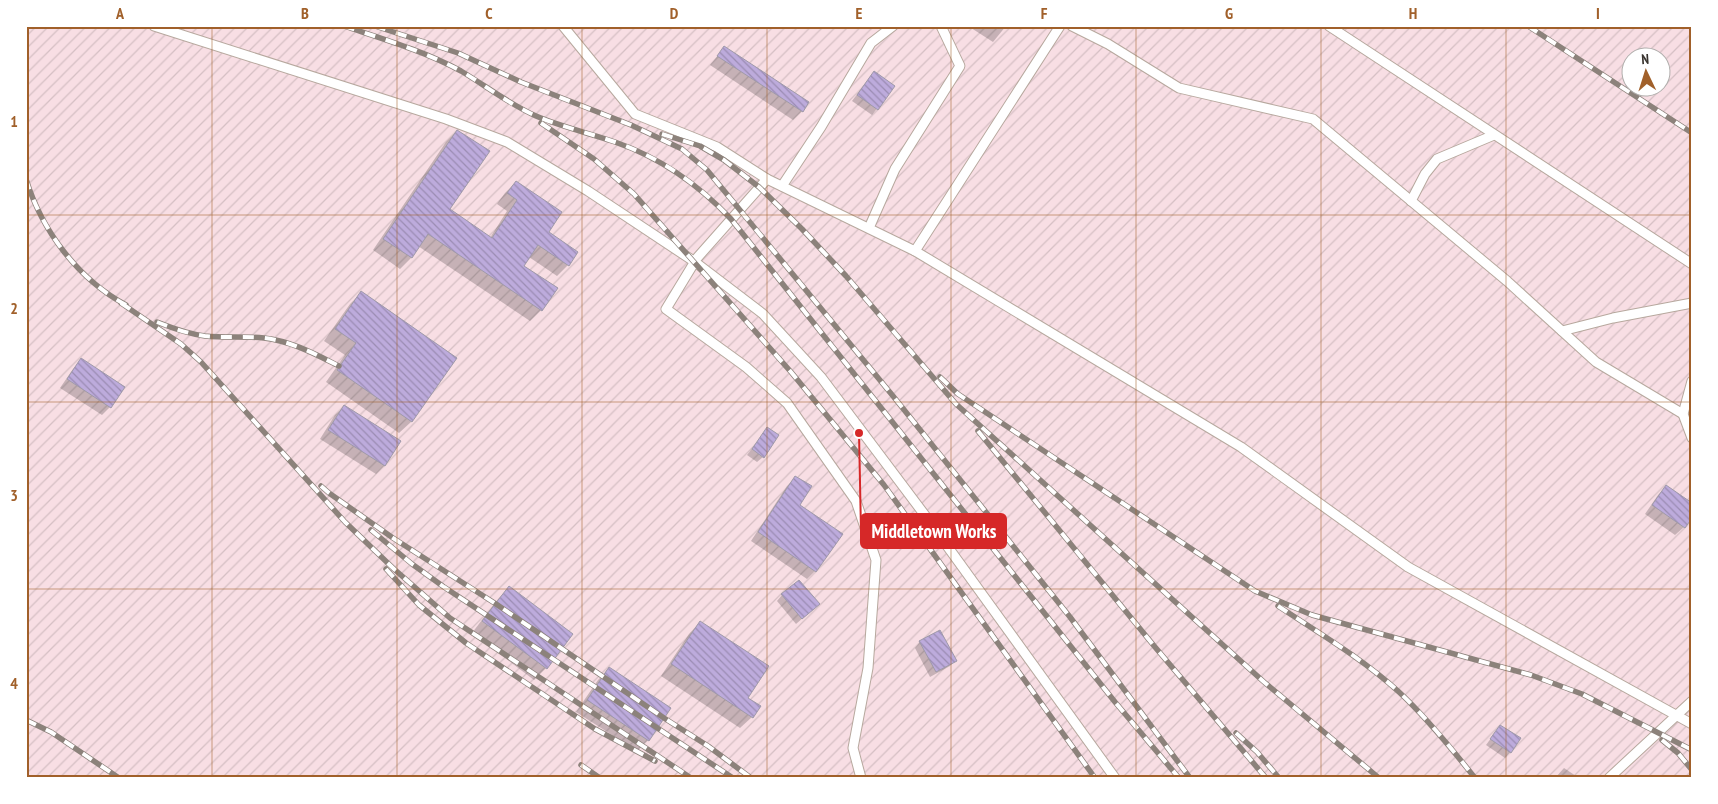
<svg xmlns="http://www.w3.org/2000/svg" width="1718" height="804" viewBox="0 0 1718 804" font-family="'PT Sans Narrow',sans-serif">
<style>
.industrial{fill:url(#industrial-furrows);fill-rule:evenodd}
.shadow{fill:#0003}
.building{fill:url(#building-back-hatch);stroke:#9f9aa9}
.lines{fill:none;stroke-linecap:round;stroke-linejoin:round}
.lane-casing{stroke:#b7a89e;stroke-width:11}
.lane{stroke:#fff;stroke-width:9}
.rail-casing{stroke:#8c827b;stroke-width:5.5}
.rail{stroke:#fff;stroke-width:4;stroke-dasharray:11;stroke-linecap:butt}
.grid{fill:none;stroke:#a1602a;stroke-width:1;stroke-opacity:0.55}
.leader{fill:none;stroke:#d62828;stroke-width:2}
.callout-dot{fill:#d62828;stroke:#fff;stroke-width:2}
.callout{fill:#d62828;stroke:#d62828;stroke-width:2}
.callout-label{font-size:19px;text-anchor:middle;font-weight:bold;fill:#fff}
.neatline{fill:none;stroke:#a1602a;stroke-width:2}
.grid-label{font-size:16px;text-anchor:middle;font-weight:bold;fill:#a1602a}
</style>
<defs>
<pattern id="industrial-furrows" width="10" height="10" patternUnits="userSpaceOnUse" patternTransform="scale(1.25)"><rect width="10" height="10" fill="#f8dee4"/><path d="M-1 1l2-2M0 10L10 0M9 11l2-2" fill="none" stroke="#d5bfc4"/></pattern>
<pattern id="building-back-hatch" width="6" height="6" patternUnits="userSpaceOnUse" patternTransform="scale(1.25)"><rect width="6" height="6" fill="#bdabdc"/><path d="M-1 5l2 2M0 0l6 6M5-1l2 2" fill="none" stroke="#9b8cb3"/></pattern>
</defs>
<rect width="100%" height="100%" fill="#fcece1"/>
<path class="industrial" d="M 26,26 L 1692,26 L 1692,778 L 26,778 ZM 1630,58 L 1660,58 L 1660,88 L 1630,88 Z"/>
<g class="shadow">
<polygon points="968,26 1006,26 993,42"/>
<polygon points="724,48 802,111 793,120 710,65"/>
<polygon points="874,72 894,86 872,115 852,101"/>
<polygon points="457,131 448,210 490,238 507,211 497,204 505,193 516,182 568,265 557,276 529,257 523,266 556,288 541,310 530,321 418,246 411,258 400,269 373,250 446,142"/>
<polygon points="362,292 456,358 411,422 399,433 326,382 345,355 324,341 350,304"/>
<polygon points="81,360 110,407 102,415 60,388 73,369"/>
<polygon points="344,407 399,442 384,466 376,474 320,439 335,415"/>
<polygon points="768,428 763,457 757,462 747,455"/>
<polygon points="796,477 798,505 815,571 807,579 751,541 787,486"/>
<polygon points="1666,487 1684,527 1675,535 1645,514 1658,495"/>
<polygon points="509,588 571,634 546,668 534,680 472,633 498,599"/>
<polygon points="782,595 812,610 796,624 777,601"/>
<polygon points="700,622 747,698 752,717 740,728 661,676 689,634"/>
<polygon points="920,642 955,661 950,666 930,677 915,648"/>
<polygon points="609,668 648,740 637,751 576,712 598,680"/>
<polygon points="1500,726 1510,752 1505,758 1486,745"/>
<polygon points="1564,768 1579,778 1555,778"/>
</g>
<g class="building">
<polygon points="724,46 809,102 803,112 717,56"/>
<polygon points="874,71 895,86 878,110 857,95"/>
<polygon points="457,130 490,151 450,209 492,238 517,200 507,193 516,181 562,212 549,232 578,252 569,266 538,245 524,266 558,288 542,311 428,234 412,258 383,239"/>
<polygon points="361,291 457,358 412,422 337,370 356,343 335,329"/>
<polygon points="81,358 125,387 111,408 67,379"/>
<polygon points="344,405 401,441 385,466 328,430"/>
<polygon points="767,427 779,435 764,458 752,449"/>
<polygon points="795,476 812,486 800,505 843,534 816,572 758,532"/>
<polygon points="1666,485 1692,503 1692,518 1685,528 1652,505"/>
<polygon points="799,580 820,604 802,619 781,594"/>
<polygon points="509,586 573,634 547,669 482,621"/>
<polygon points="700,621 769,666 748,698 761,706 753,718 671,664"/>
<polygon points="940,630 957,661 936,672 919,641"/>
<polygon points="609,667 671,708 649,741 587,700"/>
<polygon points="1500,725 1521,738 1511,753 1490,739"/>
</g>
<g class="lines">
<defs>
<g id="lane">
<polyline points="154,26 446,119 507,142 588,191 695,262 763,314 821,377 924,514 1115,778"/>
<polyline points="563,26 635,114 717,147 767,179 915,251 1241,447 1408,567 1692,724"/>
<polyline points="1072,26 1108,44 1179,88 1313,119 1507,281 1596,362 1683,414"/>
<polyline points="1329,26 1692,264"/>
<polyline points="767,179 697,258 666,309 746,367 787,403 856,501 876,560 868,668 853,748 861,778"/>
<polyline points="782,186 821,127 871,43 893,26"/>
<polyline points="1411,201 1425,174 1437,159 1494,135"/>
<polyline points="869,228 895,169 960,66 941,26"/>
<polyline points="915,251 1060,26"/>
<polyline points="1562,331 1613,318 1692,303"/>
<polyline points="1692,381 1683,414 1692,438"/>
<polyline points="1609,778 1692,701"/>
</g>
</defs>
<use href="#lane" class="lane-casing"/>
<use href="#lane" class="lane"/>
<defs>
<g id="rail">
<path d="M 344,26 C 383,39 424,51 461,71 C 486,86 509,104 536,116 C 562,127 589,133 615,142 C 661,158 698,184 731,219 L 1115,702 L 1179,778"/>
<polyline points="375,26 458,53 521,82 631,125 682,149 707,170 893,396 1070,617 1190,778"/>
<polyline points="1528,26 1692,133"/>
<polyline points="541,123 594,159 634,194 791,372 884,485 1095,778"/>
<polyline points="662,134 700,146 724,160 759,187 802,229 846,276 956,404 1264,682 1379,778"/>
<path d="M 26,179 C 42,231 78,279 126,305"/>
<polyline points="121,303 181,344 201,362 345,522 394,569 450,618 691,778"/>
<path d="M 157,322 C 172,328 189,334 205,336 C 225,338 244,336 264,338 C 291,341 315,354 339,366"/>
<polyline points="940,377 958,394 1255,591 1312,615 1531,675 1582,694 1692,750"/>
<polyline points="978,431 1155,647 1266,778"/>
<polyline points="321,486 329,493 393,538 496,604 664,718 708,746 751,778"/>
<polyline points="371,530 412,564 444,587 733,778"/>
<polyline points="386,569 419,605 466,643 595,729 655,761"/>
<path d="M 1278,606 C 1319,633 1363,659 1399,692 C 1426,717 1452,749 1475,778"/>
<polyline points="26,720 51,732 119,778"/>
<polyline points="1236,733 1257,752 1279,778"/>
<polyline points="1662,740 1678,753 1692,770"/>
<polyline points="581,765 600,778"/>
</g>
</defs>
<use href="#rail" class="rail-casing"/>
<use href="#rail" class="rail"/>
</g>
<path class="grid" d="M 212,26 L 212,778M 397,26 L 397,778M 582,26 L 582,778M 767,26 L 767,778M 951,26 L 951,778M 1136,26 L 1136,778M 1321,26 L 1321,778M 1506,26 L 1506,778M 26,215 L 1692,215M 26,402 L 1692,402M 26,589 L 1692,589"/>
<path class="leader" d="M859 433L861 531"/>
<circle class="callout-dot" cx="859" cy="433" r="5"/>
<rect class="callout" x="861" y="514" width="145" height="34" rx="5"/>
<g class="callout-label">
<text x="934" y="538">Middletown Works</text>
</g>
<rect width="1718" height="804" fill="none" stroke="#ffffff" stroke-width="55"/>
<g transform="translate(1646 72) rotate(356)"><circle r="24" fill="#ffffff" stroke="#b0aeac"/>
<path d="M0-4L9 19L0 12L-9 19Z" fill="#a1602a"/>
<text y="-8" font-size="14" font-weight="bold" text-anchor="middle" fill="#3a3530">N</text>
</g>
<rect x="28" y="28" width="1662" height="748" class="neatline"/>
<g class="grid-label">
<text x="120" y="19">A</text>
<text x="305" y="19">B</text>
<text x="489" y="19">C</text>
<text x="674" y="19">D</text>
<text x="859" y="19">E</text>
<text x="1044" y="19">F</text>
<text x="1229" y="19">G</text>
<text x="1413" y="19">H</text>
<text x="1598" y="19">I</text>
<text x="14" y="127">1</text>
<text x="14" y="314">2</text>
<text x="14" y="501">3</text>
<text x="14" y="689">4</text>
</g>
</svg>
